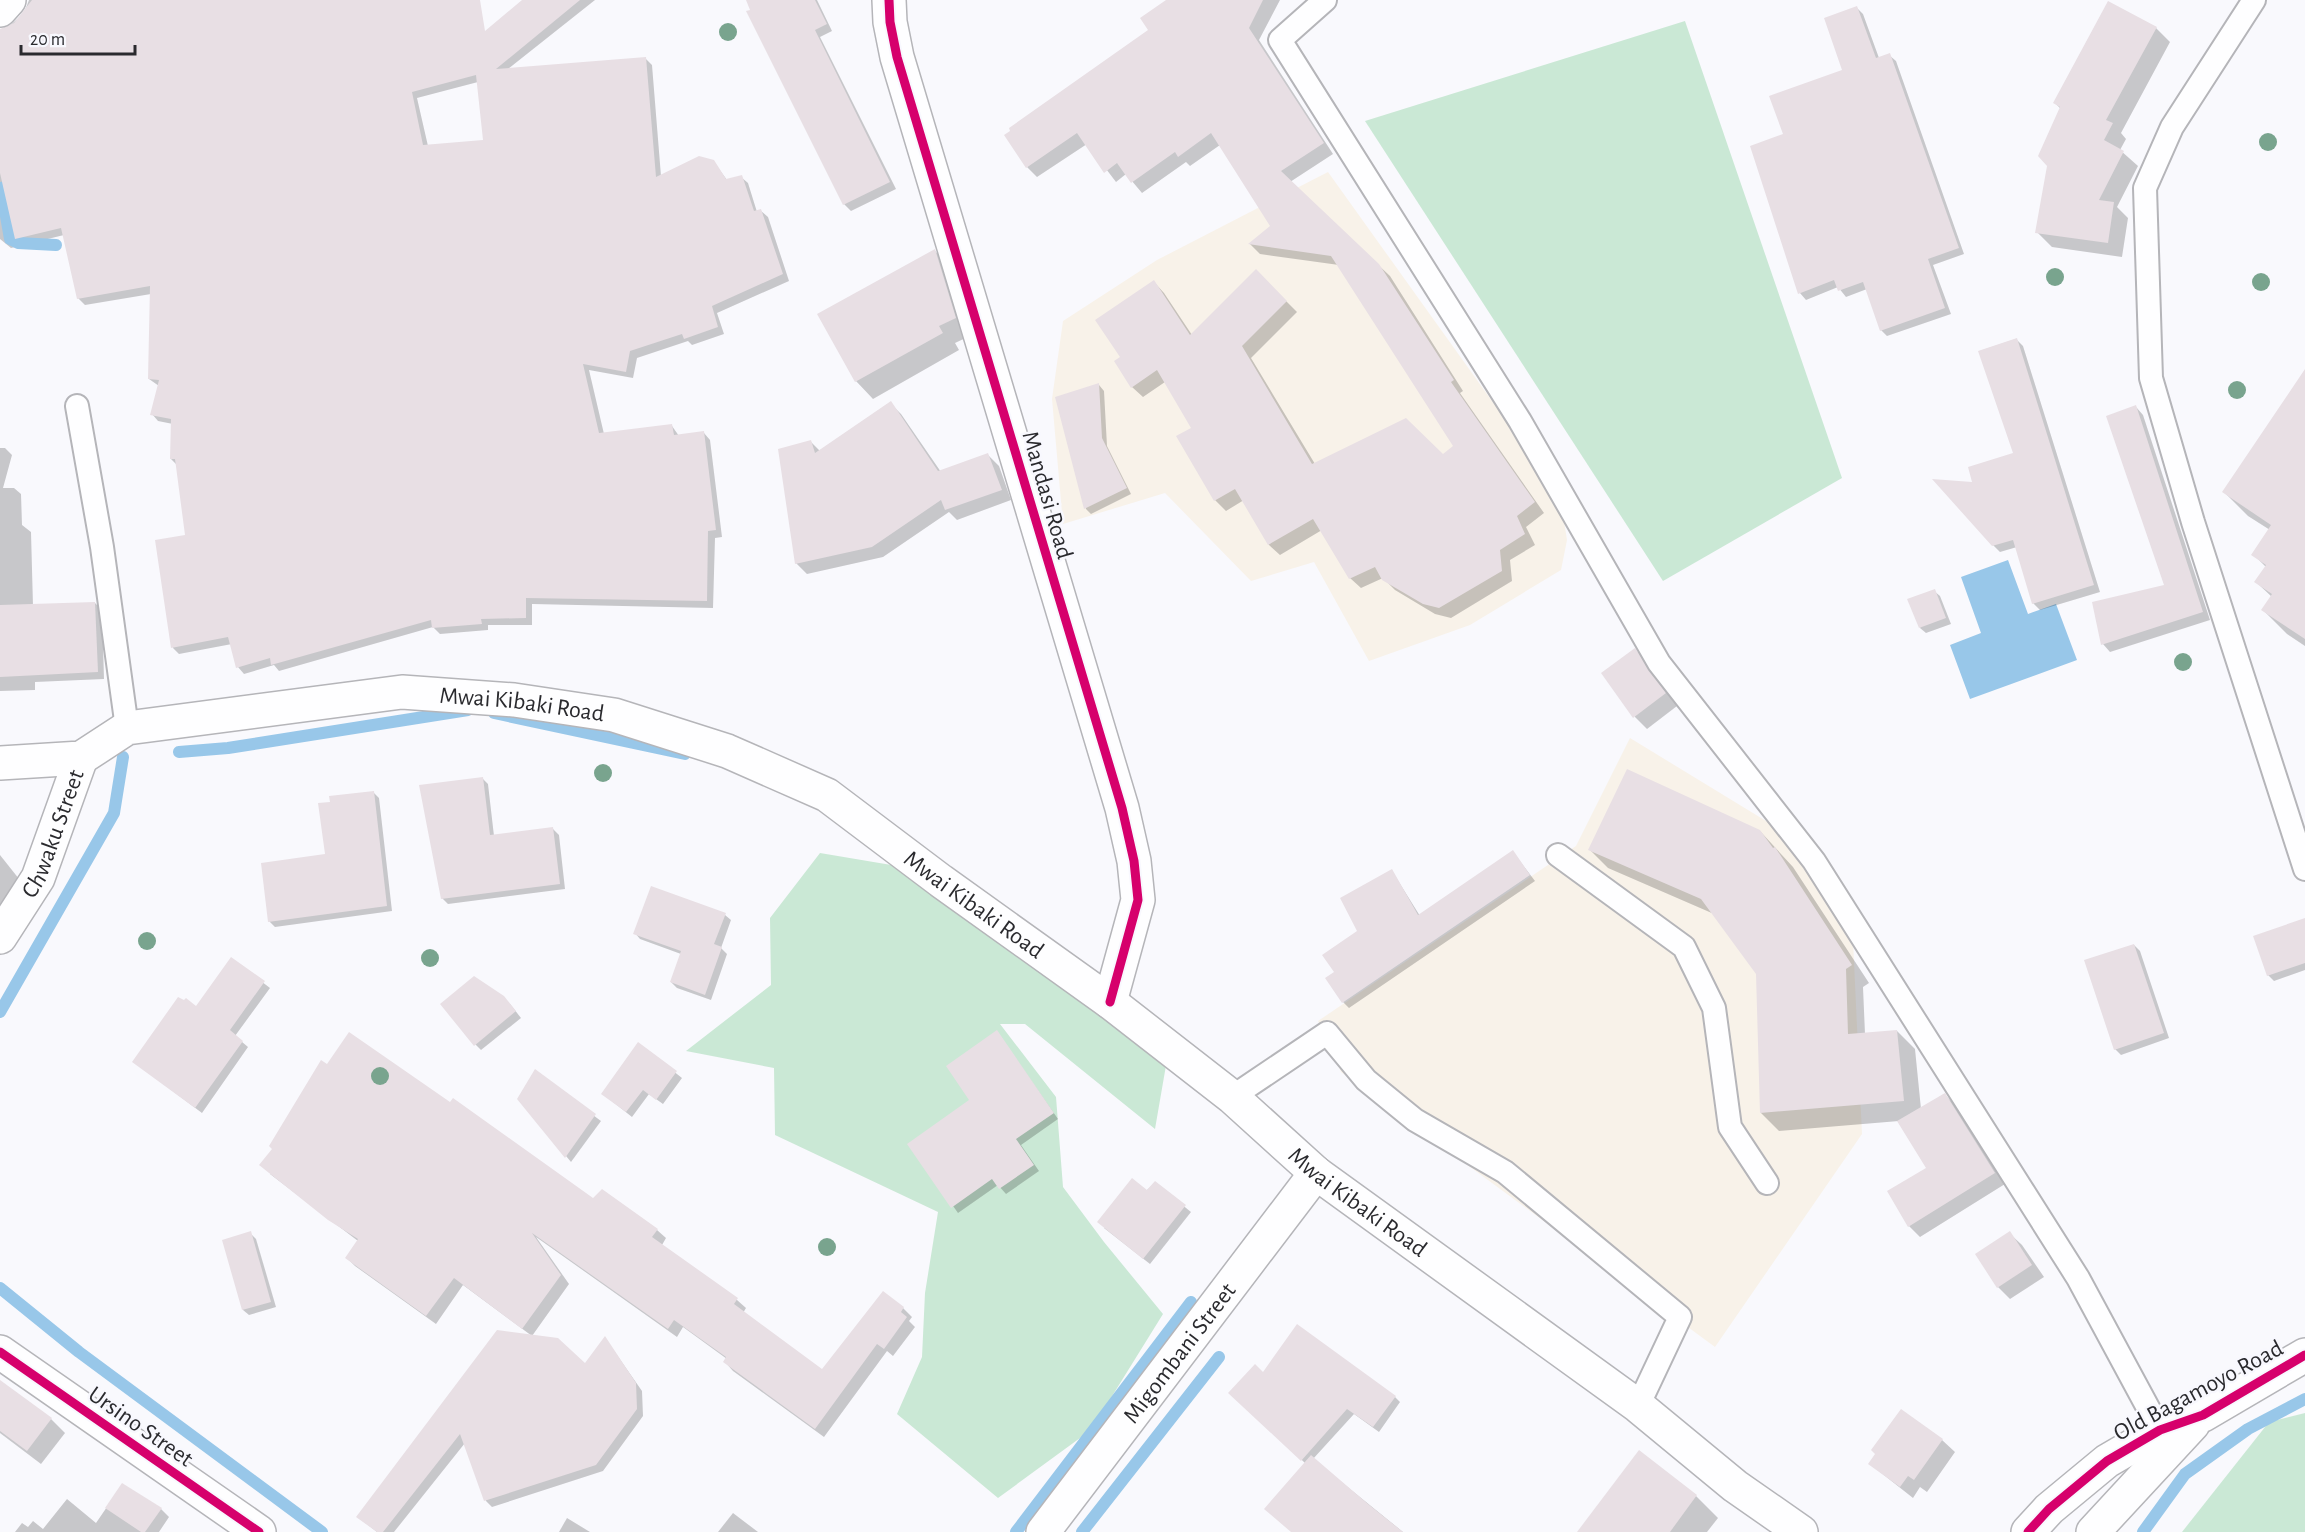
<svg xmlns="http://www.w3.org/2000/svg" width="2305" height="1532" viewBox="0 0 2305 1532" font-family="'Alegreya Sans',sans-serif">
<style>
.commercial{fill:#f8f2e9}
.green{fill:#cae8d5}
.water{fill:#98c7e9}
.shadow{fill:#0003;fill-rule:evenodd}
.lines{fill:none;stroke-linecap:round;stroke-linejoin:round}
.stream{stroke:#98c7e9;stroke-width:12}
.building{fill:#e8dfe4;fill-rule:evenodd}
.lane-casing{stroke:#b5b5b9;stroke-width:26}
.street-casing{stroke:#b5b5b9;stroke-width:36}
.secondary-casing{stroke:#b5b5b9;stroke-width:36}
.primary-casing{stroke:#b5b5b9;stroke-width:36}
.lane{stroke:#fefeff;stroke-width:22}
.street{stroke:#fefeff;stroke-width:33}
.secondary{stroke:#fefeff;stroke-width:33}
.primary{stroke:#fefeff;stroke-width:33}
.cycleway-casing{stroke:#f8f8fe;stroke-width:13}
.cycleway{stroke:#d6006c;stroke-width:9}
.tree{fill:#79a48e}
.labels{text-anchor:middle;stroke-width:5;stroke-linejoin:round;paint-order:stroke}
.street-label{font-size:24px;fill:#2a2a2e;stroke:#f8f8fe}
</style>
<rect width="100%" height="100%" fill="#f9f9fd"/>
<g class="commercial">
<polygon points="1328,172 1560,496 1567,540 1561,570 1470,625 1369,661 1314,562 1251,581 1165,493 1063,524 1052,399 1063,321 1157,260"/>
<polygon points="1630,738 1784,832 1853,940 1862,1134 1715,1347 1341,1072 1318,1021 1576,846"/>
</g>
<g class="green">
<polygon points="1685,21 1842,478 1663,581 1365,121"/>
<polygon points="820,853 915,869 1169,1048 1155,1129 1025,1024 1000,1024 1056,1097 1063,1187 1104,1242 1163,1314 1091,1430 998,1498 897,1414 922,1357 925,1293 938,1212 775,1135 774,1068 686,1051 771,985 770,918"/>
<polygon points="2305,1413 2305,1532 2182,1532 2269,1422"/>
</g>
<polygon class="water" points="2008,560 2028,614 2056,604 2077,660 1970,699 1950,645 1981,633 1961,577"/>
<g class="shadow">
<path d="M 29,0 L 475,0 L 484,33 L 524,0 L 595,0 L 508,69 L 645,58 L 652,65 L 661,176 L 713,161 L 727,180 L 741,177 L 748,183 L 757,212 L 761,211 L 768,217 L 789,281 L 717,313 L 724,334 L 692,345 L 688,341 L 637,358 L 633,378 L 589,370 L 604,434 L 672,426 L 679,436 L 704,433 L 710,440 L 722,537 L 715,538 L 713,608 L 532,604 L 532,625 L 488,625 L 488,630 L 440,634 L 433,627 L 279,671 L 274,665 L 244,674 L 238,667 L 232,644 L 179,654 L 173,648 L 187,536 L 177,465 L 171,459 L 173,424 L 158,421 L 152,414 L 159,386 L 149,379 L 151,294 L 85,305 L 78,298 L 64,235 L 11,248 L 0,239 L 0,30 L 6,29 L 24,13 ZM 478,82 L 484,141 L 428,146 L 417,98 Z"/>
<polygon points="747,0 817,0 832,31 820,37 896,189 851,211 844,204"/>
<polygon points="1168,0 1280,0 1259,40 1333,154 1290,182 1390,276 1463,391 1460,393 1544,513 1526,527 1535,545 1510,560 1512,581 1451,618 1435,614 1395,590 1383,578 1361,588 1350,578 1322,530 1280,555 1269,545 1244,500 1226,511 1215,500 1193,429 1165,382 1143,397 1132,387 1122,357 1154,282 1164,293 1192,335 1256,271 1297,312 1251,358 1315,464 1442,456 1455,446 1339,265 1260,254 1250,244 1272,227 1220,145 1190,166 1186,162 1142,193 1126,174 1116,182 1087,144 1037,177 1027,167 1150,30"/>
<polygon points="1857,8 1863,14 1879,58 1889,55 1896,61 1964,254 1933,265 1951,314 1887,336 1881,330 1867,289 1846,297 1838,287 1806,300 1800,293 1785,135 1844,71"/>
<polygon points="2156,28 2170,42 2121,133 2126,139 2120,150 2138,166 2117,207 2128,218 2122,257 2052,247 2037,232 2061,109 2055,103"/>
<polygon points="935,251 952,268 972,335 955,343 959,350 873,399 856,381"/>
<polygon points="2016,339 2023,346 2100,592 2040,610 2033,603 2017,547 2000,552 1993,545 1974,484 2015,454"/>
<polygon points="2305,371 2305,646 2287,634 2263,610 2272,597 2256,582 2266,567 2253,554 2270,530 2248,516 2224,492"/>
<polygon points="1099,385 1104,391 1107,446 1131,494 1091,514 1086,509 1057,398"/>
<polygon points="890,403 901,414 941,472 988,455 999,466 1011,500 957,520 949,512 883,557 807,574 796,563 811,442 820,451"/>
<polygon points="2136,407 2143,415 2210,620 2110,652 2103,644 2166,586"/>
<polygon points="0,448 5,448 12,455 3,488 14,488 21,494 22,525 31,532 33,606 95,603 102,610 104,679 35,682 35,690 0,691"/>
<polygon points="1934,591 1940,596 1951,624 1926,633 1920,628"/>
<polygon points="1635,650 1647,662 1677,706 1647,729 1635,717"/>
<polygon points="483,779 488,784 494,836 553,829 559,835 565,889 448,904 442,898"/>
<polygon points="373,792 379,798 392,911 275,927 269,921 326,856"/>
<polygon points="1760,831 1793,867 1869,983 1863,987 1865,1034 1897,1031 1915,1049 1921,1109 1944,1094 1955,1105 2005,1184 1920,1237 1909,1226 1928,1169 1899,1121 1779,1131 1761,1113 1757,974 1714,914 1608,868 1590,850"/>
<polygon points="1513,852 1535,881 1349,1008 1343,1002 1336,973 1392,871 1420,916"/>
<polygon points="0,855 27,889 0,936"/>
<polygon points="651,888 725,915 731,920 721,948 727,954 711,1000 677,988 671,982 681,954 640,939 635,933"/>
<polygon points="2305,924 2305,970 2274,981 2268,975"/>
<polygon points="2134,945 2140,951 2169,1038 2121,1055 2115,1049"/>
<polygon points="232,959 270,988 235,1036 248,1047 202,1113 134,1062 197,1008"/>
<polygon points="510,1004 521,1018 481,1050 475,1044"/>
<polygon points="997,1032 1058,1119 1021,1145 1039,1171 1006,1194 998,1185 958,1213 909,1144 972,1100"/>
<polygon points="639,1044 682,1078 663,1104 649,1094 632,1117 603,1094"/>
<polygon points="535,1072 601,1121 571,1162 519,1099"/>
<polygon points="270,1174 593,1200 657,1230 666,1238 662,1245 737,1300 746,1308 743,1313 823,1371 903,1308 912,1317 909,1321 915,1327 893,1356 887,1351 824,1437 733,1371 725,1362 727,1359 683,1327 677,1337 536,1237 569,1284 532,1336 463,1285 436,1324 355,1266 347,1258 358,1241"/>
<polygon points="1155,1183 1191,1212 1150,1264 1104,1228"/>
<polygon points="250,1233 256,1239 276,1307 249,1315 243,1310"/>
<polygon points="2009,1233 2022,1245 2044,1277 2010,1299 1998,1287"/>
<polygon points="498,1332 585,1366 605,1338 642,1391 643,1416 603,1471 492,1507 486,1501 465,1443 394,1532 377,1532 358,1517"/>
<polygon points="1263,1374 1395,1397 1400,1402 1379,1432 1354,1414 1313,1459 1403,1532 1293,1532 1305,1463 1230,1392"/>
<polygon points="0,1382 51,1419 65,1433 41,1464 0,1433"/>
<polygon points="1901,1411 1942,1440 1955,1452 1927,1492 1920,1487 1913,1498 1870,1464"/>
<polygon points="1639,1452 1696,1496 1718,1518 1707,1532 1579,1532"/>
<polygon points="122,1485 161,1509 169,1517 159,1532 15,1532 22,1523 28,1527 33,1521 43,1529 67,1499 96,1523"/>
<polygon points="733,1513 758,1532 718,1532"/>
<polygon points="567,1518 590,1532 559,1532"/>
</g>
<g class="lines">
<g class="stream">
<polyline points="19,184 1,188 10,239 18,243 56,245"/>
<polyline points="494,713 685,754"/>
<polyline points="179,752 228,748 468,710"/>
<polyline points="0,1012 114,813 123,757"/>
<polyline points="0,1288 79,1352 322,1532"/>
<polyline points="1016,1532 1191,1302"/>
<polyline points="1082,1532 1219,1357"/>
<polyline points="2143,1532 2185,1474 2248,1429 2305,1399"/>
</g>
</g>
<g class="building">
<path d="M 32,0 L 480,0 L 485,31 L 522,0 L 580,0 L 496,69 L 646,57 L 656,177 L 699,156 L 714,160 L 726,179 L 742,175 L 754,211 L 761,209 L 783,274 L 712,306 L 718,327 L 684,339 L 682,334 L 630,351 L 626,372 L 583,364 L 599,433 L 672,424 L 674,435 L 704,431 L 716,530 L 708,531 L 707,601 L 526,598 L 526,618 L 481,619 L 482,624 L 432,628 L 431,620 L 271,665 L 270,658 L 236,668 L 228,637 L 171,648 L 155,540 L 185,535 L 175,459 L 170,459 L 171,419 L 150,415 L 159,380 L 148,379 L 150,286 L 77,299 L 61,228 L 15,239 L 0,173 L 0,29 L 14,23 ZM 476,75 L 483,140 L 423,145 L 412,92 Z"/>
<polygon points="746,0 815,0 827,24 815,30 890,182 843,205 746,11 750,10"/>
<polygon points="1166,0 1263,0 1249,28 1324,143 1281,171 1379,264 1454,380 1451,382 1535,502 1517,516 1525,534 1500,550 1502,571 1439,608 1423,604 1382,580 1375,567 1349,579 1313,519 1268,545 1235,489 1214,501 1176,436 1191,428 1157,370 1131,388 1114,361 1120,357 1095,320 1154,280 1190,335 1256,269 1287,301 1242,346 1312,464 1406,418 1443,454 1453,446 1331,256 1248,244 1270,226 1211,133 1178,157 1175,152 1131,183 1117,163 1104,173 1077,133 1026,168 1004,135 1010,131 1009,128 1148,30 1140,18"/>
<polygon points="2108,1 2157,27 2106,120 2113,123 2104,140 2124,151 2099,200 2114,202 2108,243 2035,233 2047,166 2038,156 2060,107 2053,103"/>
<polygon points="1857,6 1876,58 1890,53 1959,248 1928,259 1945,308 1880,331 1863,282 1838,291 1834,280 1798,294 1750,146 1783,134 1769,96 1842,70 1824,18"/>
<polygon points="935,249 956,318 939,326 943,333 855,382 817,314"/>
<polygon points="2017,338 2094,585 2032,604 2013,540 1992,546 1932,479 1972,482 1968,467 2013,453 1978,351"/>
<polygon points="2305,369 2305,639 2261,610 2272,594 2254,582 2266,565 2251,555 2271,525 2222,492"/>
<polygon points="1099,383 1102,438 1127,488 1084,509 1055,397"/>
<polygon points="891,401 938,471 988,453 1002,490 945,510 941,500 872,547 795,564 778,449 811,440 815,453"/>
<polygon points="2136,405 2203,612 2101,645 2092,602 2164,585 2106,416"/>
<polygon points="1935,589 1946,618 1919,628 1907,599"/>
<polygon points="95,602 98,672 0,677 0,605"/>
<polygon points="1635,648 1666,693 1633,718 1601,673"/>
<polygon points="1627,769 1760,830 1773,848 1775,847 1852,965 1846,969 1848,1034 1897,1030 1904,1101 1760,1113 1756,974 1701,899 1588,850"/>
<polygon points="483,777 490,835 553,827 560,884 441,899 419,785"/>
<polygon points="374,791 387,906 268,922 261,863 325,854 318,803 330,802 329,796"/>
<polygon points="1513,850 1530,875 1342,1003 1325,978 1334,972 1322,955 1357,931 1340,898 1392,869 1418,915"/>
<polygon points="651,886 726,913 714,944 722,947 705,995 670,982 681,951 633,934"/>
<polygon points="2305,918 2305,963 2267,976 2253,936"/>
<polygon points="2134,944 2164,1033 2114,1050 2084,960"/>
<polygon points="231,957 265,981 230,1030 243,1041 195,1108 132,1062 178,997 184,1000 186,998 196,1006"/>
<polygon points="474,976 504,996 516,1011 474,1046 440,1004"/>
<polygon points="997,1030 1054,1113 1016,1139 1034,1165 999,1189 992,1179 951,1208 907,1144 969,1100 946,1066"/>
<polygon points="349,1032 450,1102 453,1098 593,1198 602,1189 658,1229 652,1237 738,1298 734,1304 822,1369 883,1291 904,1307 901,1312 907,1317 884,1349 877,1344 815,1429 723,1362 726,1357 674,1320 668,1329 532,1233 561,1275 522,1329 454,1278 426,1316 345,1258 358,1239 328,1220 259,1165 272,1149 269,1146 321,1060 327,1064"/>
<polygon points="638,1042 677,1071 656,1100 643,1090 626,1112 601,1094"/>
<polygon points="535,1069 596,1114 565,1158 517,1099"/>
<polygon points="1945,1093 1995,1173 1908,1227 1887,1191 1926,1168 1897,1121"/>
<polygon points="1132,1178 1147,1190 1155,1181 1186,1205 1143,1259 1097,1222"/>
<polygon points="251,1231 271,1302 242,1310 222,1240"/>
<polygon points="2010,1231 2032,1265 1997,1288 1975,1254"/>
<polygon points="1297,1324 1396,1396 1373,1427 1347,1409 1301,1461 1228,1393 1255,1364 1263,1372"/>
<polygon points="497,1330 558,1338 585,1363 605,1336 636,1383 637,1409 596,1465 484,1501 460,1434 383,1532 377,1532 356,1517"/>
<polygon points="0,1380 52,1418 27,1451 0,1431"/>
<polygon points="1901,1409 1943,1439 1914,1480 1908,1476 1900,1487 1868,1464 1875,1454 1871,1450"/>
<polygon points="1639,1450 1697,1495 1670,1532 1577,1532"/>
<polygon points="1311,1455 1368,1504 1403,1532 1291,1532 1264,1509"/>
<polygon points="122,1483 162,1508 145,1532 141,1532 105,1508"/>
</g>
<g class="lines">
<defs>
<g id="lane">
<polyline points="1325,0 1280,40 1520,421 1659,663 1814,861 2078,1278 2160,1430"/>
<polyline points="2254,0 2172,127 2145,188 2151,378 2193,522 2305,869"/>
<polyline points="77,406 102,547 127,728"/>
<polyline points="1558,855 1684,947 1714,1008 1730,1127 1767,1183"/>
<polyline points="1232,1097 1327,1033 1366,1080 1415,1120 1505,1172 1680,1317 1638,1406"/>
</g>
<g id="street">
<polyline points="889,0 890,22 897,57 1122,808 1134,861 1138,900 1110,1002"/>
<polyline points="0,10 9,0"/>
<polyline points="0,1352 259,1532"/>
</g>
<g id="secondary">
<path id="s1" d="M 0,937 L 38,878 L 81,758"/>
<path id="s2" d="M 1043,1532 L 1316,1173"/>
<polyline points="2028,1532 2049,1509 2107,1461 2160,1430 2203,1415 2305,1355"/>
<polyline points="2093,1532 2193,1424"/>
</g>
<g id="primary">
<path id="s3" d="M 0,763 L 81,758 L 127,728 L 402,692 L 514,700 L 614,715 L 727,751 L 827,795 L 941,881 L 1110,1002 L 1232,1097 L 1316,1173 L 1638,1406 L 1735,1486 L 1801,1532"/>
</g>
</defs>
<use href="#lane" class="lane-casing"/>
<use href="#street" class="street-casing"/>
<use href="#secondary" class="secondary-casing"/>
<use href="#primary" class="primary-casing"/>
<use href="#lane" class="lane"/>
<use href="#street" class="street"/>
<use href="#secondary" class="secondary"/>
<use href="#primary" class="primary"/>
<defs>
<g id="cycleway">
<polyline points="889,0 890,22 897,57 1122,808 1134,861 1138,900 1110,1002"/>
<polyline points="0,1352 259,1532"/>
<polyline points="2028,1532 2049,1509 2107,1461 2160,1430 2203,1415 2305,1355"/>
</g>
</defs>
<use href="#cycleway" class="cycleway-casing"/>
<use href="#cycleway" class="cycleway"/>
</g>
<g class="tree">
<circle cx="728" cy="32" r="9"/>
<circle cx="2268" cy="142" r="9"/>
<circle cx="2055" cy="277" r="9"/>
<circle cx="2261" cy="282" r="9"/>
<circle cx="2237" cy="390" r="9"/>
<circle cx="2183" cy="662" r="9"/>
<circle cx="603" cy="773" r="9"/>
<circle cx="147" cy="941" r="9"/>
<circle cx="430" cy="958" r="9"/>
<circle cx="380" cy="1076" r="9"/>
<circle cx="827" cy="1247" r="9"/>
</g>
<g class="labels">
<g class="street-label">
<text transform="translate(1048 495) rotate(74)" y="8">Mandasi Road</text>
<text dy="8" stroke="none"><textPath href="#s3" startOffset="534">Mwai Kibaki Road</textPath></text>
<text dy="8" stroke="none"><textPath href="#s1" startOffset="117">Chwaku Street</textPath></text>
<text dy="8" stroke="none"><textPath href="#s3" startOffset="1038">Mwai Kibaki Road</textPath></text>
<text dy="8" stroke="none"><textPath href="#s3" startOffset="1524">Mwai Kibaki Road</textPath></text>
<text dy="8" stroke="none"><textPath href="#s2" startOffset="225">Migombani Street</textPath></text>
<text transform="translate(2198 1390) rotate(-28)" y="8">Old Bagamoyo Road</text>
<text transform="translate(141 1426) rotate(35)" y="8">Ursino Street</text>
</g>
</g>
<path d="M21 45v9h114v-9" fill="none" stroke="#2a2a2e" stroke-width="3"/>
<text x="30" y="45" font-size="18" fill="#2a2a2e" stroke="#f8f8fe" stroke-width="4.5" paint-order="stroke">20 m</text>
</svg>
